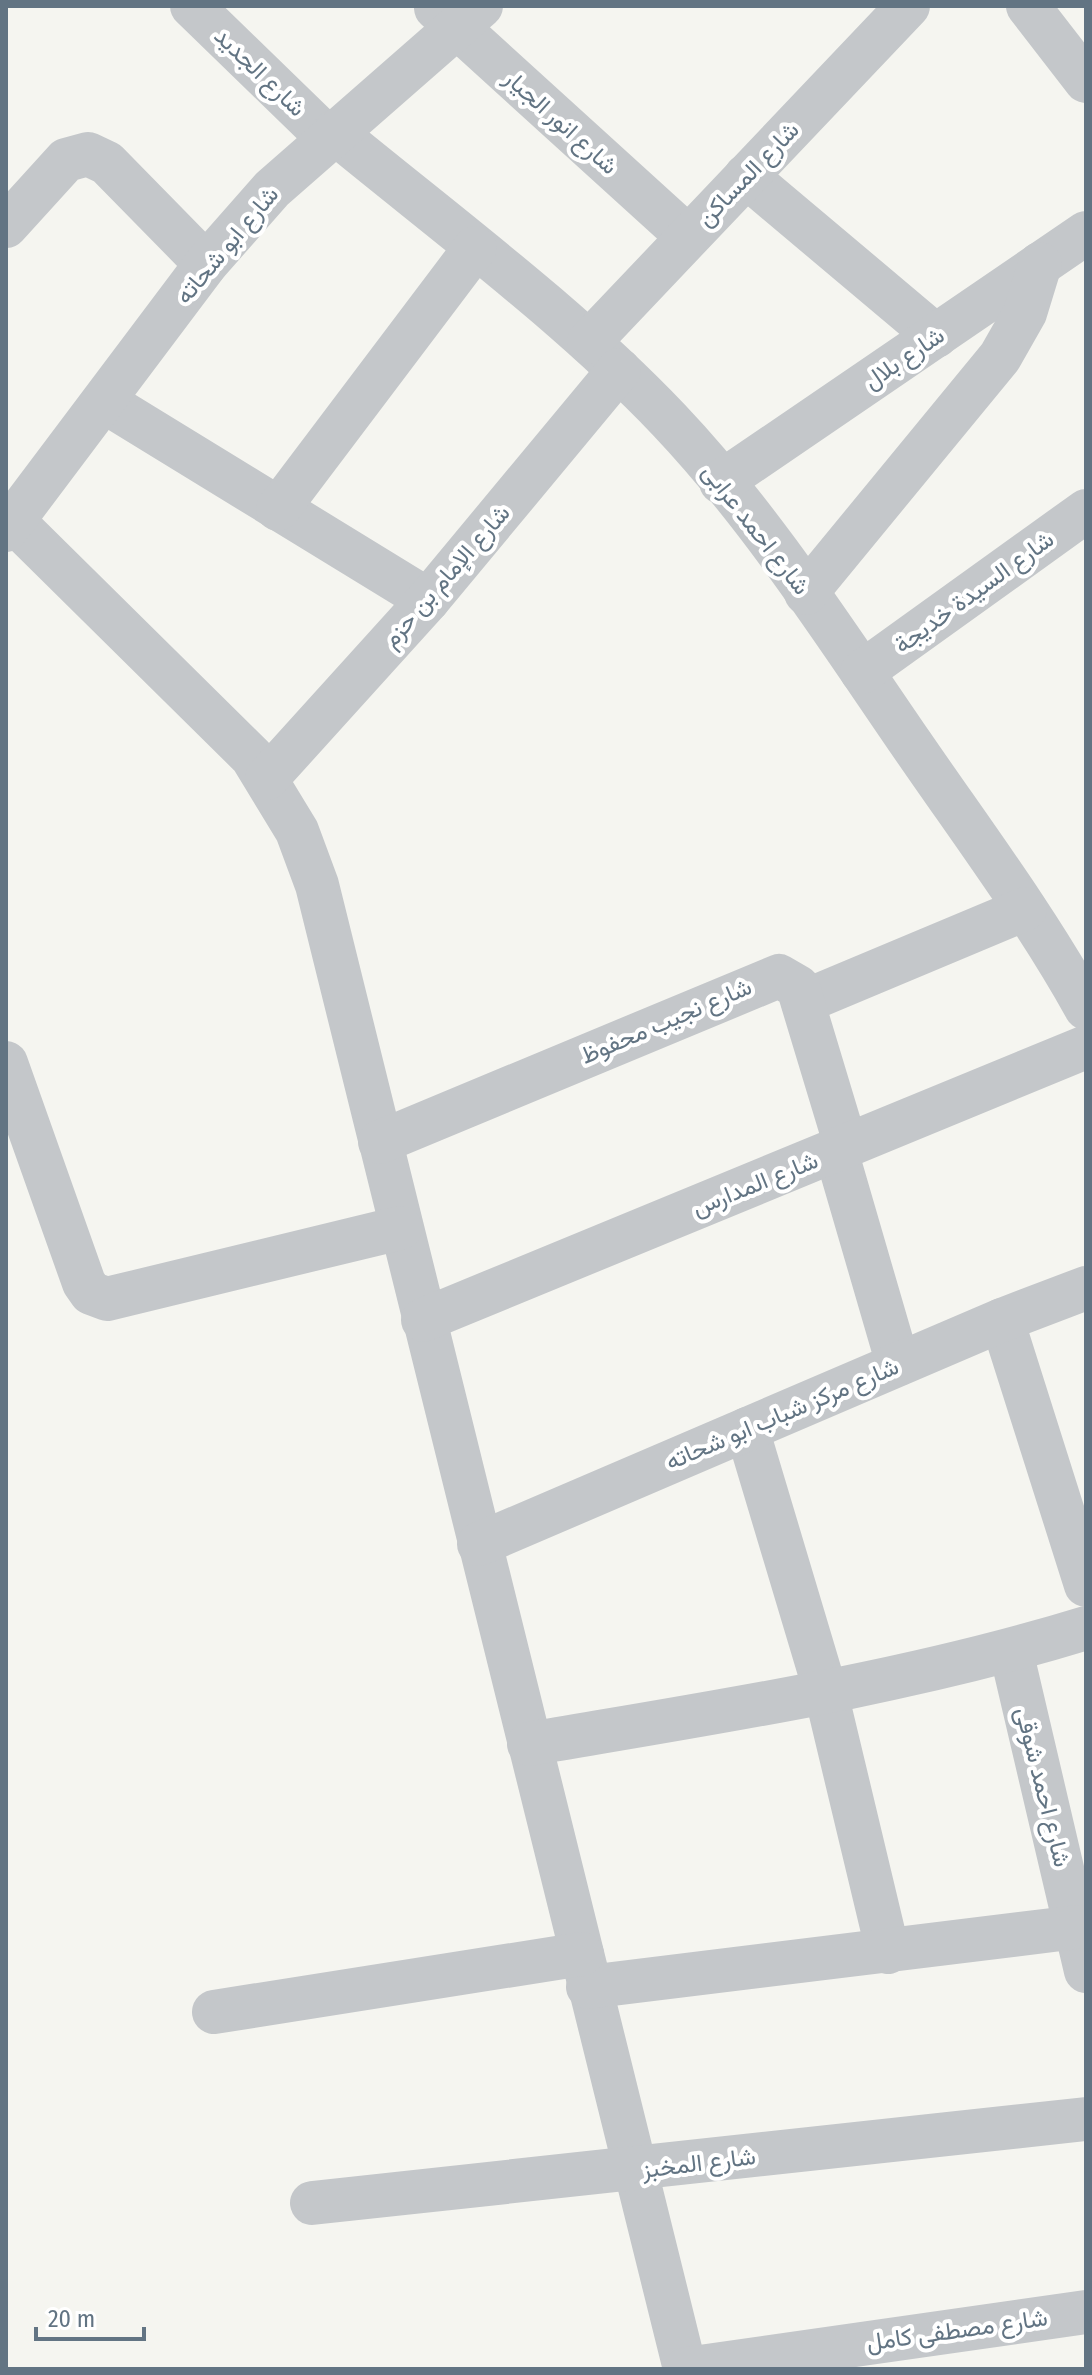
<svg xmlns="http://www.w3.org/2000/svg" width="1092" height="2375" viewBox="0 0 1092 2375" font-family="'Fira Sans Condensed',Vazirmatn,sans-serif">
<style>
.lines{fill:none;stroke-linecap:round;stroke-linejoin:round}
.minor{stroke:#c4c7ca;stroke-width:44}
.labels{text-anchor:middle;stroke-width:8;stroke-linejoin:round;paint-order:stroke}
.street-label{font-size:24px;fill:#627483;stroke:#fff}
</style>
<rect width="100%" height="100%" fill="#f5f5f0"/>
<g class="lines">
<g class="minor">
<polyline points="192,6 328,138"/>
<polyline points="1028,6 1086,81"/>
<polyline points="436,8 688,237"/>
<path d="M 334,132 C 447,225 568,314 669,420 C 761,517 837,636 912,745 C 971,831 1035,916 1086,1008"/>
<polyline points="746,176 936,336"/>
<polyline points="6,226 66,160 88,154 107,163 206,264"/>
<polyline points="589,342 908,6"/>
<polyline points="105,402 428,600"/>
<polyline points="721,482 1086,233"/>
<polyline points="278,509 475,248"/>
<polyline points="6,514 252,757 297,831 317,885 685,2369"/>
<polyline points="6,530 206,264 272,189 481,6"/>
<polyline points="806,593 1000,357 1025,313 1040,264"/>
<polyline points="862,672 1086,511"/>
<polyline points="267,778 428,600 619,370"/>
<polyline points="803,1002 1025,909"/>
<polyline points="6,1063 84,1283 91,1293 107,1299 400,1228"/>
<polyline points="380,1142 779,976 798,987 846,1146"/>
<polyline points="836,1151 898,1364"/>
<polyline points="423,1320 1086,1047"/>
<polyline points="1002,1320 1086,1585"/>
<polyline points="747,1429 826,1693 888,1952"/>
<polyline points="479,1544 1002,1320 1086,1288"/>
<polyline points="1011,1651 1086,1971"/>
<path d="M 529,1744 C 716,1712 904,1684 1086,1628"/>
<polyline points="588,1987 1077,1927"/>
<polyline points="214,2012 582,1954"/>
<polyline points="312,2203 1086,2119"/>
<polyline points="686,2369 1086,2312"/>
</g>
</g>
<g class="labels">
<g class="street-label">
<text transform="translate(260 72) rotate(44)" y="8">شارع الجديد</text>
<text transform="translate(561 122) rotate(42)" y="8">شارع انور الجيار</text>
<text transform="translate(748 174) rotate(-46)" y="8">شارع المساكن</text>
<text transform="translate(227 245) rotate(-50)" y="8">شارع ابو شحاته</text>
<text transform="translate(904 358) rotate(-34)" y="8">شارع بلال</text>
<text transform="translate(756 529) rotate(52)" y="8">شارع احمد عرابى</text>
<text transform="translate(446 576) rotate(-49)" y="8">شارع الإمام بن حزم</text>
<text transform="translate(974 592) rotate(-36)" y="8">شارع السيدة خديجة</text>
<text transform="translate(666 1021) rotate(-23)" y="8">شارع نجيب محفوظ</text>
<text transform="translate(755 1184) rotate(-22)" y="8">شارع المدارس</text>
<text transform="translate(782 1414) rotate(-23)" y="8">شارع مركز شباب ابو شحاته</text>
<text transform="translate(1043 1787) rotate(76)" y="8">شارع احمد شوقى</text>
<text transform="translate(699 2163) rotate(-7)" y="8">شارع المخبز</text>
<text transform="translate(957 2330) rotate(-8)" y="8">شارع مصطفى كامل</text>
</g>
</g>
<rect width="1092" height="2375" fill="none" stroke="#627483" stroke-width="16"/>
<path d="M36 2327v12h108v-12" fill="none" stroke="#627483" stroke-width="4"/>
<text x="48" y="2327" font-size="24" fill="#627483" stroke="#ffffff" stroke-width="6" paint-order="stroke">20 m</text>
</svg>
